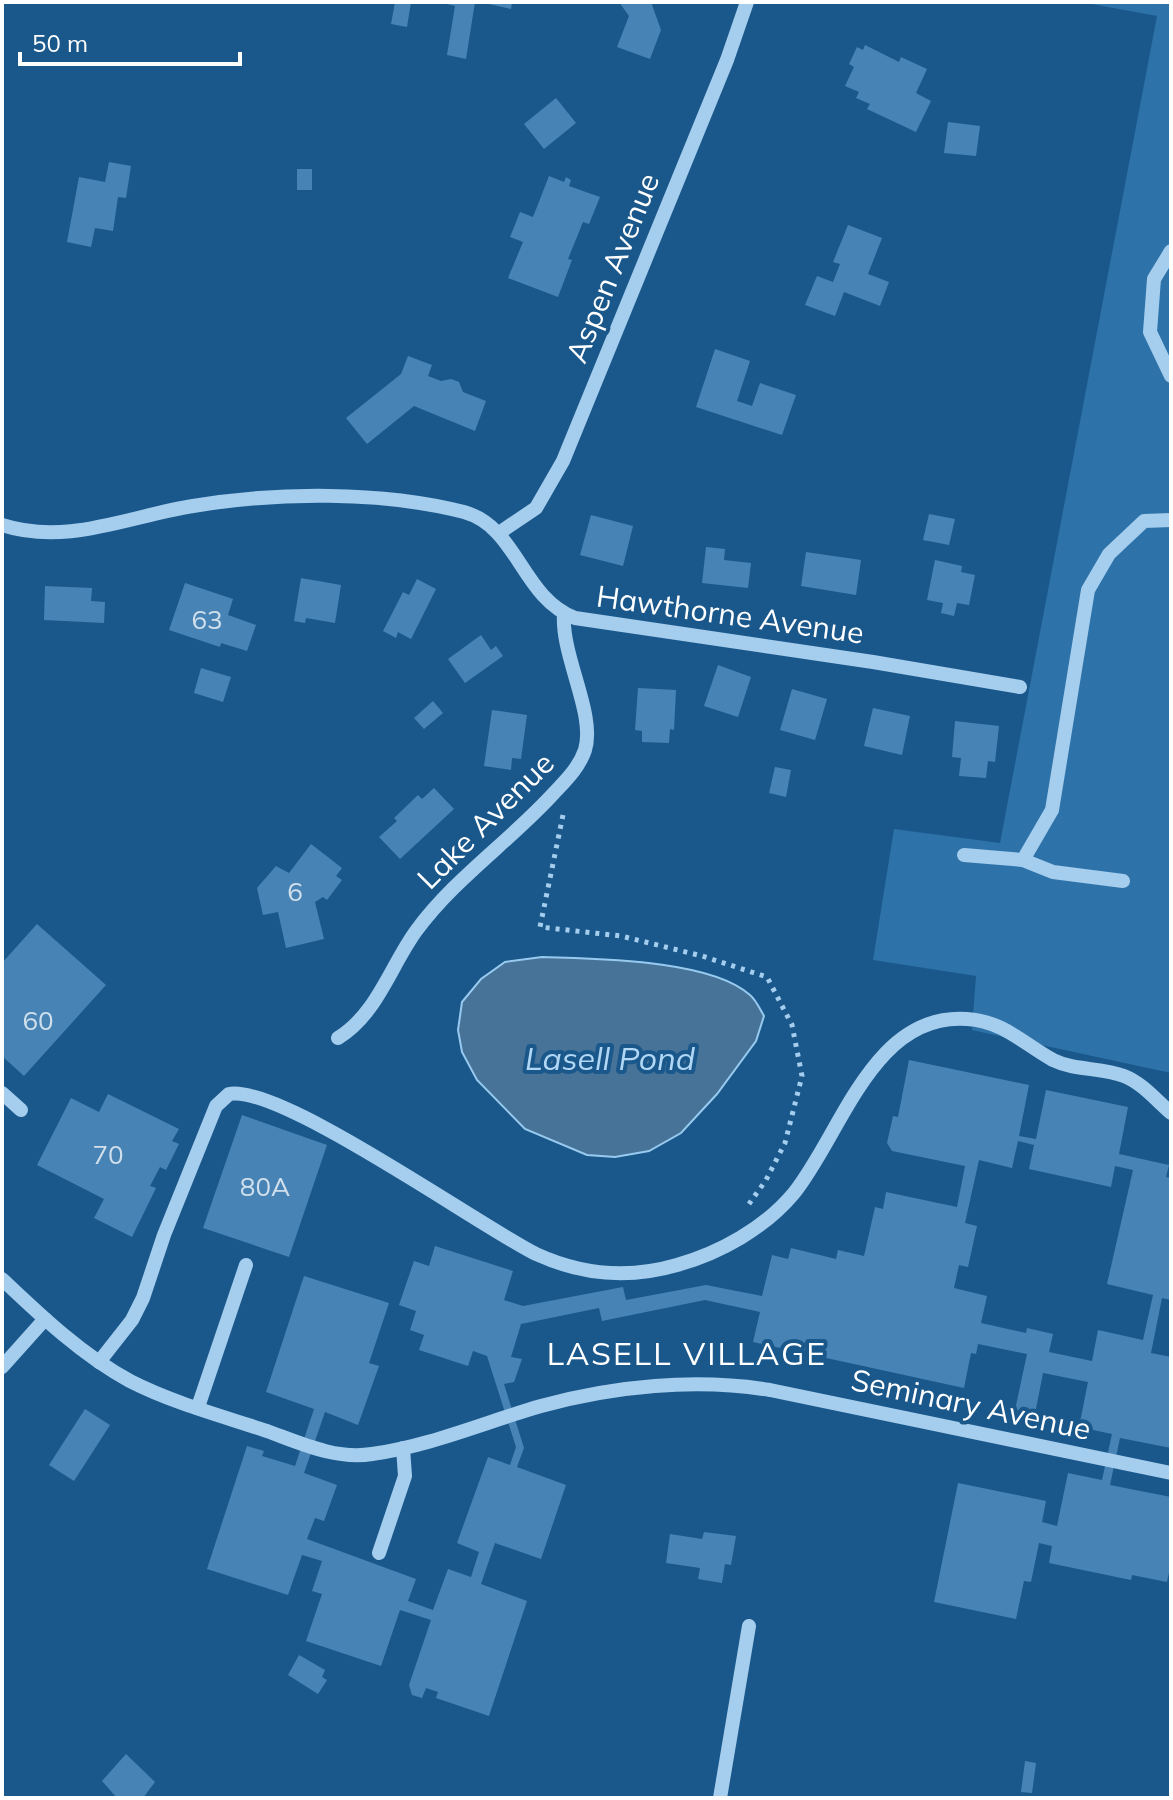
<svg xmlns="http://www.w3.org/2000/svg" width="1173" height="1800" viewBox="0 0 1173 1800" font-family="Mulish,sans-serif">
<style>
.green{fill:#2d72a9}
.water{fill:#477398;stroke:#98caef;stroke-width:2}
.building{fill:#4784b5;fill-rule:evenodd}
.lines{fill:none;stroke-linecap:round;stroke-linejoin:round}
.path{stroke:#a5cded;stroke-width:5;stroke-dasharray:4 6;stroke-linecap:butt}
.minor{stroke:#a5cded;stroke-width:14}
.labels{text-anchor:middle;stroke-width:8;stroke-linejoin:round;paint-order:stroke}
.number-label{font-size:26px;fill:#d1e0ec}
.street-label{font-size:30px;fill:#fff;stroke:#1a588b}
.water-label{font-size:32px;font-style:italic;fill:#b1d7f4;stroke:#1a588b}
.neighbourhood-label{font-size:32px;letter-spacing:2px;fill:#fff;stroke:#1a588b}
</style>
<rect width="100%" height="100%" fill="#1a588b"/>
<polygon class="green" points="1081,2 1171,2 1171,1073 972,1030 976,976 873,960 894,829 1000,843 1157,16"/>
<path class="water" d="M 542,957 C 595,959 710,959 750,995 C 756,1000 760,1009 764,1016 L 756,1041 L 717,1094 L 681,1133 L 649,1151 L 615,1157 L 587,1155 L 525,1129 L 477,1080 L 462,1052 L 458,1030 L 462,1002 L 481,979 L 505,962 Z"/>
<g class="building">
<polygon points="395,2 411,2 407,27 391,24"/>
<polygon points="439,2 475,2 466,59 447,55 455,6"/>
<polygon points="480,2 512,2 511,9"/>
<polygon points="619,2 651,2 661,30 650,59 617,47 629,16"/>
<polygon points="865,45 899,62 901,57 927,69 916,93 931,101 916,132 867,109 870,104 856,98 859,92 845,86 854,67 849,64 857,47 863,50"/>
<polygon points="556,98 576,123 544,149 524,124"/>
<polygon points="948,122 980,126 976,156 944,153"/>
<polygon points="109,162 131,166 126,198 118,197 113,231 95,228 91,247 67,242 79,177 105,182"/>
<rect x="297" y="169" width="15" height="21"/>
<polygon points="549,176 564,182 566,177 571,180 569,186 600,197 589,224 583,222 568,259 572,260 558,297 508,278 523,242 510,237 520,212 533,217"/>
<polygon points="848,225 882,238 868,274 889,282 880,306 844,292 835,316 805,305 817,276 833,282 840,264 833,262"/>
<polygon points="715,349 750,361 737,401 752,406 760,383 796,395 782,435 696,407"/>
<polygon points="408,356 432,365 428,376 441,381 451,379 459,382 463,392 486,401 475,431 414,406 367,444 346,418 401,374"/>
<polygon points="929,514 955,519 949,545 923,540"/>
<polygon points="591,515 633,526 623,566 580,555"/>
<polygon points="706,547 725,549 724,560 751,563 748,588 702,583"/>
<polygon points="806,552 861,560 856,595 801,586"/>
<polygon points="935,560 962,566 961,572 975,575 969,605 957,603 954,616 941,613 943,603 927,600"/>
<polygon points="301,578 341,585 335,623 306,618 305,623 294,621"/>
<polygon points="417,579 436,589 411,639 398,632 396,638 383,631 403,592 409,595"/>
<polygon points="185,583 233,599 228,615 256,625 247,651 221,643 220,647 169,630"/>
<polygon points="45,586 92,588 91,601 105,602 104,623 44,620"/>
<polygon points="481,635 491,650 496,646 503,656 465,683 448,659"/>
<polygon points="718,665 751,677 738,717 704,706"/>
<polygon points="201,668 231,677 223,702 194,693"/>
<polygon points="638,688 676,690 674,730 670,729 669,743 642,742 642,731 635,730"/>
<polygon points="792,689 827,699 815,740 780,730"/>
<polygon points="433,701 443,713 424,729 414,718"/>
<polygon points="873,708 910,716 902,755 864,746"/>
<polygon points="492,710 527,715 521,759 512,758 511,770 484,766"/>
<polygon points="955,721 999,726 995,762 988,761 986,778 959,776 961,758 952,757"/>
<polygon points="775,767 791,770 786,797 769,793"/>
<polygon points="434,788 454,809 400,859 379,837 397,821 394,818 418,795 422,799"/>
<polygon points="311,844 342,868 336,876 342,880 327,900 323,897 315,902 324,939 286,948 278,912 263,915 257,888 276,866 289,873"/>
<polygon points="37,924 106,985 24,1076 2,1056 2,963"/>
<path d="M 909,1060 L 1029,1085 L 1019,1136 L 1036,1139 L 1046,1090 L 1128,1107 L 1119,1154 L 1169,1165 L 1166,1177 L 1171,1178 L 1171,1300 L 1162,1298 L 1151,1353 L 1171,1357 L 1171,1448 L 1120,1438 L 1110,1485 L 1171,1497 L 1171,1563 L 1167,1582 L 1132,1575 L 1131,1580 L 1049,1563 L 1052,1546 L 1039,1543 L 1031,1582 L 1024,1581 L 1016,1619 L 934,1602 L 958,1483 L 1046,1501 L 1042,1522 L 1057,1526 L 1068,1473 L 1102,1480 L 1112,1434 L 1079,1427 L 1088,1382 L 1043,1373 L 1035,1414 L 1015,1410 L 1027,1354 L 978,1344 L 976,1354 L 971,1353 L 964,1388 L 753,1342 L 760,1312 L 705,1300 L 602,1321 L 599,1308 L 521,1324 L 511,1357 L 522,1359 L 514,1382 L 504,1384 L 524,1448 L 517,1467 L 566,1485 L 541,1559 L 495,1543 L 481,1584 L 527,1601 L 489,1716 L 436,1698 L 438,1692 L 426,1688 L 422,1698 L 412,1695 L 409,1685 L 431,1620 L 400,1610 L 381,1666 L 306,1641 L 322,1594 L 312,1591 L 322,1561 L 302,1555 L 288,1595 L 207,1569 L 247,1446 L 264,1451 L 262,1456 L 295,1466 L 314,1409 L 266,1392 L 304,1276 L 389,1303 L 369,1363 L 379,1366 L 358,1425 L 325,1412 L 304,1473 L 337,1485 L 324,1521 L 315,1518 L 307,1539 L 416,1579 L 408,1601 L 433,1610 L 448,1569 L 471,1577 L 479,1552 L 457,1543 L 488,1457 L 510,1465 L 516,1447 L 487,1356 L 473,1351 L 468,1366 L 419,1350 L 424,1335 L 410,1330 L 416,1311 L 399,1305 L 414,1261 L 429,1266 L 435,1246 L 513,1271 L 504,1300 L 523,1306 L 623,1287 L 626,1300 L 706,1285 L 762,1296 L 772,1255 L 788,1259 L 791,1248 L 836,1259 L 838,1250 L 864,1256 L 875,1207 L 883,1209 L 886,1192 L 957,1207 L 965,1166 L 892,1151 L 887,1143 L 893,1116 L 898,1117 ZM 1018,1141 L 1034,1145 L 1029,1169 L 1111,1187 L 1115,1166 L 1133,1170 L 1107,1284 L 1153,1295 L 1143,1340 L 1098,1330 L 1092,1361 L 1049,1352 L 1053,1334 L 1027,1328 L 1026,1333 L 981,1323 L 987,1296 L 954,1288 L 959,1265 L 968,1267 L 977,1226 L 965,1223 L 979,1160 L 1012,1168 Z"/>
<polygon points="108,1094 179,1129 172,1141 179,1144 166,1170 160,1167 150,1186 156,1188 132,1237 94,1218 104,1199 37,1165 71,1098 99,1112"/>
<polygon points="242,1115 327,1145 289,1257 203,1228"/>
<polygon points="85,1409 110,1425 74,1481 49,1465"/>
<polygon points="704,1532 736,1536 731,1565 725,1564 722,1583 698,1579 700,1568 666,1563 670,1534 702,1539"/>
<polygon points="299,1655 325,1670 322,1677 327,1680 318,1694 288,1675"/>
<polygon points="126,1754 155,1782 143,1798 117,1798 102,1781"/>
<polygon points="1025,1761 1036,1763 1032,1793 1021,1792"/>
</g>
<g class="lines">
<polyline class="path" points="563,815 540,927 621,936 702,956 767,977 792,1025 802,1076 785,1143 766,1180 749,1204"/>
<g class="minor">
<polyline points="1171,251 1154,279 1150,332 1171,376"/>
<path d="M 2,525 C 67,546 129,516 193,506 C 276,492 382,491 464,512 C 518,527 521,597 575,618 L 873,662 L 1020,687"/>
<polyline points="499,533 536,508 563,461 727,60 747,2"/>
<polyline points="964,855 1023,860 1053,872 1123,881"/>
<polyline points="1023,860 1052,810 1088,590 1109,554 1144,521 1171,520"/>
<path d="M 338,1038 C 377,1014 390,967 416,931 C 454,879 510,841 553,794 C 565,781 579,768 585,750 C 596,714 561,656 564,614"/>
<polyline points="2,1093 21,1110"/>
<path d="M 2,1279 C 41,1316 82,1355 130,1381 C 173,1403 222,1416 267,1431 C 300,1443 336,1460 372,1454 C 430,1446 485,1422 541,1406 C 614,1386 695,1378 770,1390 L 1171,1473"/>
<path d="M 99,1362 L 132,1320 L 143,1298 L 164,1235 L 216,1106 L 229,1094 C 280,1084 478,1225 536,1254 C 582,1275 629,1279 677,1265 C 720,1253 765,1228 794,1193 C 842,1133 873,1012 967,1019 C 1003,1021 1024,1044 1053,1060 C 1075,1071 1101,1067 1124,1076 C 1142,1083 1156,1100 1171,1113"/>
<polyline points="2,1367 45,1319"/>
<polyline points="198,1407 246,1265"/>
<polyline points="379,1553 405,1476 403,1448"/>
<polyline points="720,1798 749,1626"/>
</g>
</g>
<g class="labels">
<g class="number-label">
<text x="207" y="629">63</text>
<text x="295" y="901">6</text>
<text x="38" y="1030">60</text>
<text x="108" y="1164">70</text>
<text x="265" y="1196">80A</text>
</g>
<g class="street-label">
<text transform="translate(613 268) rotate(-68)" y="10">Aspen Avenue</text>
<text transform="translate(730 615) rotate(8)" y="10">Hawthorne Avenue</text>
<text transform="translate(486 821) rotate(-45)" y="10">Lake Avenue</text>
<text transform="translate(971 1405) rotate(12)" y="10">Seminary Avenue</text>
</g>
<g class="water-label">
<text x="610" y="1070">Lasell Pond</text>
</g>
<g class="neighbourhood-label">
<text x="687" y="1365">LASELL VILLAGE</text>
</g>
</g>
<rect width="1173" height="1800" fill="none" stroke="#ffffff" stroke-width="8"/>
<path d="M20 52v12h220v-12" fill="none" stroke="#ffffff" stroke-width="4"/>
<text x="32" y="52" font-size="24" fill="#ffffff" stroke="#1a588b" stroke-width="6" paint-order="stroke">50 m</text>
</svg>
